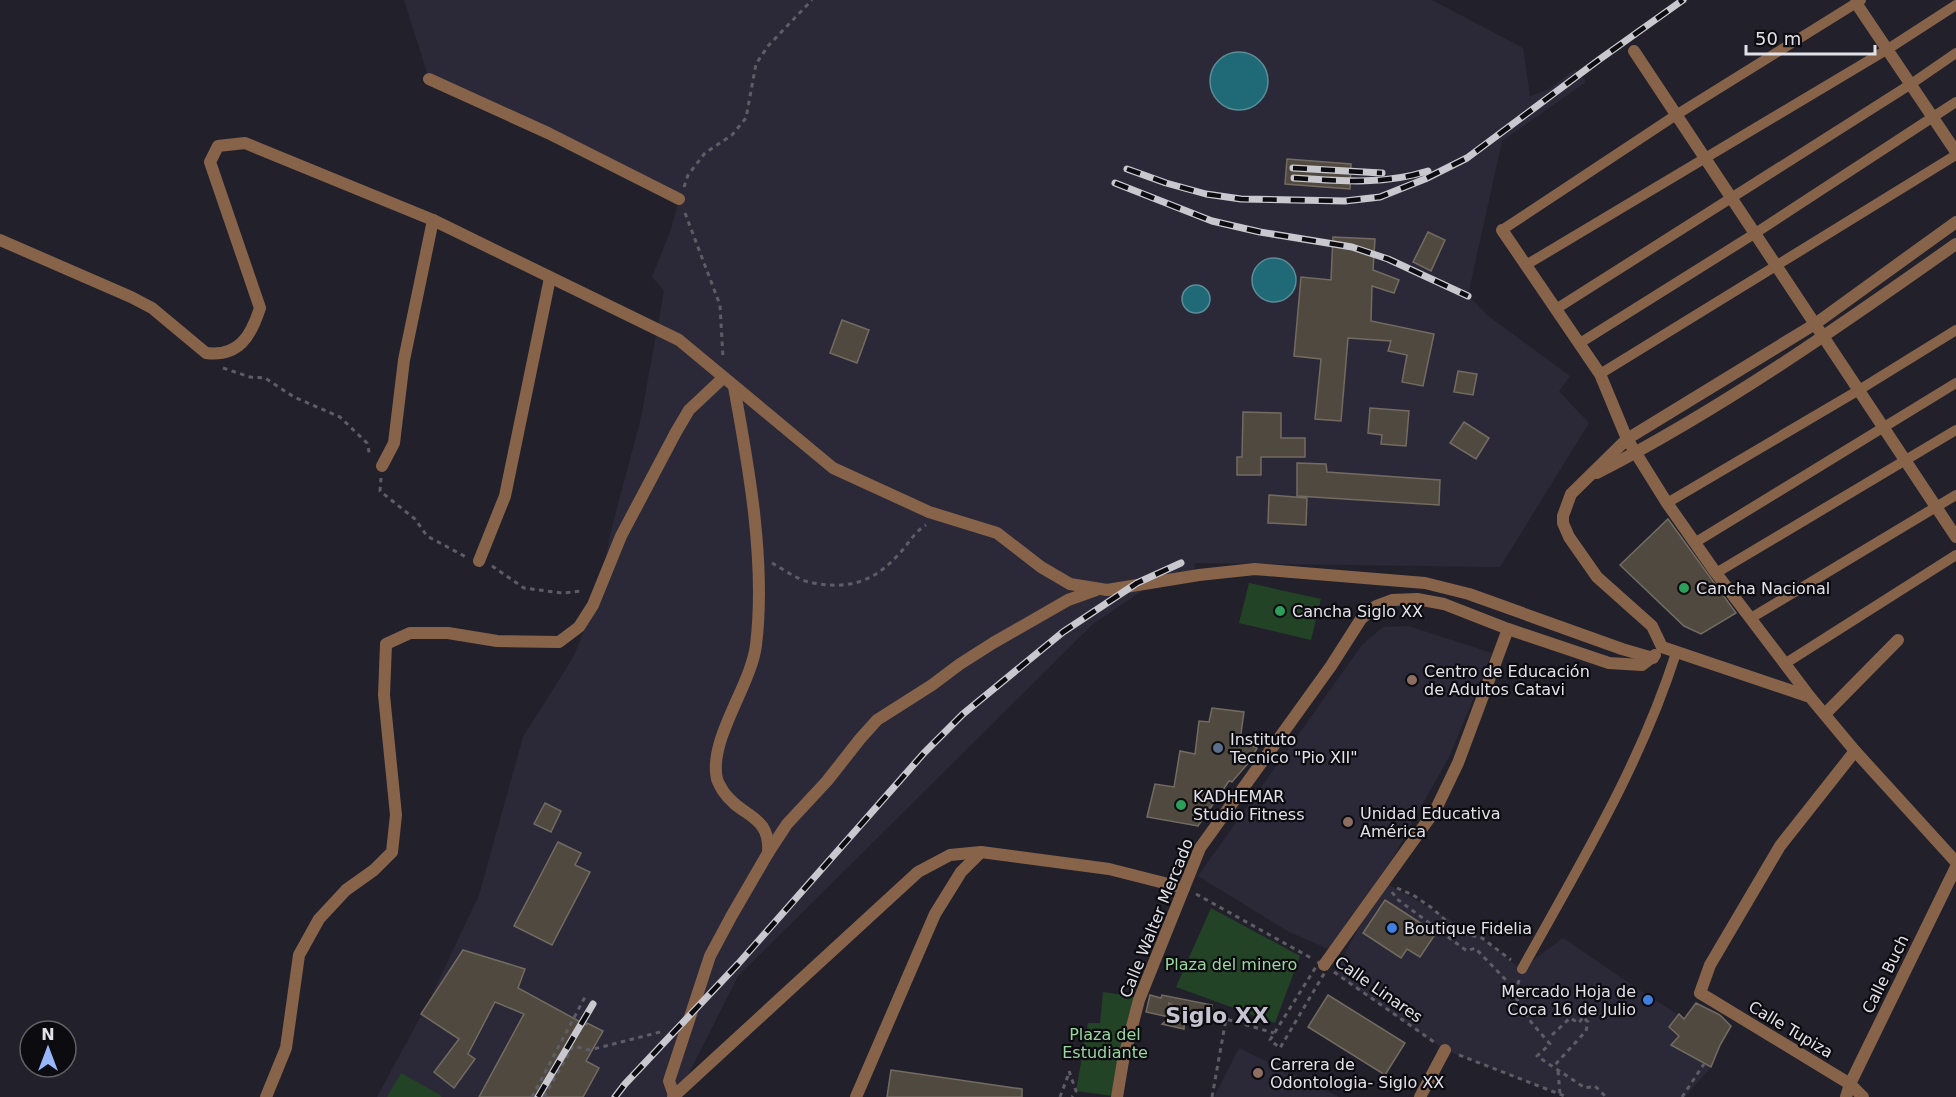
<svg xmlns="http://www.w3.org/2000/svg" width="1956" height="1097" viewBox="0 0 1956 1097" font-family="'DejaVu Sans',sans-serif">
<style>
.built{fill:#2b2938}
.green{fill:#234326}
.water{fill:#206976;stroke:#5a8d98;stroke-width:1.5}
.building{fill:#50493f;stroke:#726b61;stroke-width:1.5}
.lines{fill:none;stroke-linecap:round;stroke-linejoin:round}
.path{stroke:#5e5d66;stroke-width:3;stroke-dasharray:4.5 4.5;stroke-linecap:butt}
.service{stroke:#87634a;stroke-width:10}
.minor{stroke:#87634a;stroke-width:12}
.rail-casing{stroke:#c9c8cf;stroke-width:7}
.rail{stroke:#0c0b10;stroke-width:4.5;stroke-dasharray:14;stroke-linecap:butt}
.leisure-dot{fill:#2e9e5b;stroke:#0c0b10;stroke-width:2}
.education-dot{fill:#8d6e63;stroke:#0c0b10;stroke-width:2}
.service-dot{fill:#5c6f8a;stroke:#0c0b10;stroke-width:2}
.shop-dot{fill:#3f7fe0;stroke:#0c0b10;stroke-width:2}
.labels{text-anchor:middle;stroke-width:4.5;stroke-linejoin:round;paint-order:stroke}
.poi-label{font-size:16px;fill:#e2e1e8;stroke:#0c0b10;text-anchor:start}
.street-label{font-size:16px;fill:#e2e1e8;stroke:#0c0b10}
.park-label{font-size:16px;fill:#98d79e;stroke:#0c0b10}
.district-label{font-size:22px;font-weight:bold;fill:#c5c3d0;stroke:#0c0b10}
</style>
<rect width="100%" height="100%" fill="#22212b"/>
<g class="built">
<polygon points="404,0 1432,0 1523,48 1530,96 1549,89 1575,69 1586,82 1502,141 1468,295 1487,315 1570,376 1559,391 1589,423 1500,567 1195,563 1194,569 1142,591 1093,624 738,976 677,1097 377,1097 428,1003 479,895 523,737 574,656 600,589 610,535 641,418 664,291 652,277 670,232 679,200 429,79"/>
<polygon points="1408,626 1492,653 1450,755 1393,857 1331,950 1289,932 1198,876 1362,645 1383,627"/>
<polygon points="1384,882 1482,938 1521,969 1563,938 1648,996 1684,1018 1696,1003 1717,1012 1731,1026 1711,1067 1685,1097 1567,1097 1445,1050 1334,973"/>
<polygon points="1239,1048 1339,1097 1214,1097"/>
</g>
<g class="green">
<polygon points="1249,583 1321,599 1311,640 1239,623"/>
<polygon points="1211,908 1300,956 1275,1023 1176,987"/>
<polygon points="1103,992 1136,997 1113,1096 1076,1091 1088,1023 1100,1023"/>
<polygon points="401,1073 442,1096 441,1097 387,1097"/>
</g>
<g class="water">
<circle cx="1239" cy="81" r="29"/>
<circle cx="1274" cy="280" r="22"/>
<circle cx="1196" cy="299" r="14"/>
</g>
<g class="building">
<polygon points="1287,159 1351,164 1350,189 1285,184"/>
<polygon points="1428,232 1445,240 1431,271 1413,262"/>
<polygon points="1333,237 1375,239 1373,270 1399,280 1394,293 1372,286 1371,321 1434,334 1423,386 1402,382 1407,355 1388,351 1391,341 1348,338 1341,421 1315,419 1321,359 1294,356 1301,277 1331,280"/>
<polygon points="842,320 869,330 857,363 830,353"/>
<polygon points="1458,371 1477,374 1473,395 1454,392"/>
<polygon points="1370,408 1409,411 1406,446 1381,444 1382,435 1368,433"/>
<polygon points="1243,412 1281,413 1281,438 1305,438 1305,457 1261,457 1261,475 1237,475 1237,457 1242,457"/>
<polygon points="1464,422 1489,438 1476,459 1450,443"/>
<polygon points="1297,463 1326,464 1327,472 1440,480 1439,505 1297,496"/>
<polygon points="1269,495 1307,498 1306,525 1268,523"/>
<polygon points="1668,519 1736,613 1701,634 1684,626 1620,565"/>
<polygon points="1212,708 1244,712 1240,740 1257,748 1250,761 1232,782 1229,781 1198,826 1147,817 1155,784 1174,787 1180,751 1195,754 1199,721 1209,722"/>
<polygon points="545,803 561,811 551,832 534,824"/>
<polygon points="558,842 581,853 575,865 590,872 552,945 514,926"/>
<polygon points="1385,900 1436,933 1420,957 1407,949 1401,958 1363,933"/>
<polygon points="463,950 525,969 518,988 586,1025 587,1023 603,1031 586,1061 599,1068 583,1097 479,1097 524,1014 495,1002 468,1054 475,1059 454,1088 434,1072 459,1039 421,1014"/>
<polygon points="1150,995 1161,998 1162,995 1212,1005 1210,1024 1185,1012 1184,1029 1162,1024 1180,1009 1169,1003 1169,1017 1146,1012"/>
<polygon points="1328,995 1405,1043 1385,1075 1308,1027"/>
<polygon points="1696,1003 1720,1015 1731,1026 1720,1045 1711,1067 1671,1045 1679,1036 1669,1027 1679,1014 1684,1019"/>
<polygon points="891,1070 1022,1089 1022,1097 887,1097"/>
</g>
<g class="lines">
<g class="path">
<polyline points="684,187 688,175 705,153 732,135 746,118 756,64 768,46 812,0"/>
<polyline points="685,213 720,305 723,358"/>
<polyline points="223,368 250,377 265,378 294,397 340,417 367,443 370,456"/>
<polyline points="381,478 380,491 415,519 427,536 466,557"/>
<path d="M 772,563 C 781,568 791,575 800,579 C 809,583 819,584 828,585 C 857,587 878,577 898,555 C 908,545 913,533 926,525"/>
<polyline points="492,566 524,588 562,593 583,591"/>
<polyline points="1397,888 1413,895 1432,908 1460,933 1482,938 1511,960"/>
<polyline points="1392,892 1397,899 1467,951 1475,948 1506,980 1501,988 1515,996"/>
<polyline points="1196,894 1313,959"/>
<polygon points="1319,962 1328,967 1280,1048 1270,1040"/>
<polyline points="1334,972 1434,1042"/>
<polyline points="1519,980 1515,996 1531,1022 1550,1044 1537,1056 1585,1088 1595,1086 1606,1097"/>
<polyline points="1552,1035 1570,1018 1579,1023 1583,1017 1588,1022 1586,1031 1553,1067"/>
<polyline points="1459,1055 1567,1097"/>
<polyline points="1069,1071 1076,1091 1072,1097"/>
<polyline points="1558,1071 1560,1094"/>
<polyline points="532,1097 585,997"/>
<polyline points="544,1097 573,1046 590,1050 660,1032"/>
<polyline points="1060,1097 1069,1073"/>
<polyline points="1212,1097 1226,1019 1274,1033"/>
<polyline points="1682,1097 1704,1064"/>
</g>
<g class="service">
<polyline points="1502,230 1676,115 1861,0"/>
<polyline points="1526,265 1888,49 1956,5"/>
<polyline points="1556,309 1911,84 1956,53"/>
<polyline points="1580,343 1754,234 1956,102"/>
<polyline points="1600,374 1956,155"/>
<polyline points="1667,503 1859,390 1956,330"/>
<polyline points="1696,542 1956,383"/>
<polyline points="1716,573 1956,430"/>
<polyline points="1751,618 1956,495"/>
<polyline points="1786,663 1956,555"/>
<path d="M 1522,969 C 1579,866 1640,766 1676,653"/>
</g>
<g class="minor">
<polyline points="1856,3 1956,152"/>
<polyline points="1634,51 1956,537"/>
<polyline points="429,79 548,133 679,199"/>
<polyline points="1956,222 1815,324 1627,439 1571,494 1563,516 1563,523 1569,537 1597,577 1652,626 1662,647 1810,697 1855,751 1956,862"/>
<polyline points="1502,230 1600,374 1627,439 1667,503 1716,573 1810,697"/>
<path d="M 0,240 L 131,297 L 152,308 L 206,353 C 239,357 251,336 260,308 L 210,162 L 218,146 L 245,143 L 433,220 L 679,340 L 833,468 L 929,512 L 997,533 L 1041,567 L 1070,584 L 1107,590 L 1199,575 L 1255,569 L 1425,583 L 1469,594 L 1622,649 L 1653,658"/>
<path d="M 734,387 C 749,468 766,563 756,645 C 751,686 708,740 717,779 C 718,783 721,787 723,791 C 741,818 771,814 768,853"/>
<polyline points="382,466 394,443 404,360 433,220"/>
<path d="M 1597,473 C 1723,408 1840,326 1956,244"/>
<polyline points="479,561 505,496 550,278"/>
<polyline points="1825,714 1898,640"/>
<polyline points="1855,751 1780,846 1710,965 1700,993 1850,1084 1863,1097"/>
<polyline points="1324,965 1436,809 1458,763 1508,629"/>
<polyline points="674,1095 669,1081 710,956 732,915 768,853 787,824 827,781 860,739 877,720 932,685 960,664 993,643 1068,600 1096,590"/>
<polyline points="266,1097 286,1048 299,955 319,919 346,890 374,870 392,852 396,815 384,695 386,644 410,633 448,633 497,641 559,642 579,627 593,605 621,536 676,432 689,410 723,378"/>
<polyline points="673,1097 918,872 950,855 981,852 1109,869 1184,888"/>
<polyline points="856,1097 935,914 961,872 981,852"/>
<polyline points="1117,1097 1123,1061 1139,1000 1200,848 1331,666 1361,619 1376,606 1392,600 1417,599 1444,604 1508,629 1609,663 1642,665 1655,655"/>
<polyline points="1420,1097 1445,1050"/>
<polyline points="1846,1097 1850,1084 1956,867"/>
</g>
<defs>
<g id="rail">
<polyline points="1293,168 1382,173"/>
<polyline points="1127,169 1166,183 1206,194 1241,199 1345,201 1380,197 1425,179 1467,158 1600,59 1683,0"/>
<path d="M 1294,178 C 1340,181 1384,185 1428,171"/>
<polyline points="1115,183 1212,221 1260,232 1352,247 1388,259 1468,296"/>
<polyline points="538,1097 593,1004"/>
<polyline points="615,1097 625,1084 738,964 924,753 963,714 1063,632 1137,583 1181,563"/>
</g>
</defs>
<use href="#rail" class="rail-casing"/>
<use href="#rail" class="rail"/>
</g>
<g class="leisure-dot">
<circle cx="1684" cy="588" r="6"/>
<circle cx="1280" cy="611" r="6"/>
<circle cx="1181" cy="805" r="6"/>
</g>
<g class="education-dot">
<circle cx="1412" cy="680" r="6"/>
<circle cx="1348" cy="822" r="6"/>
<circle cx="1258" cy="1073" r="6"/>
</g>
<circle class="service-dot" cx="1218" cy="748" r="6"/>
<g class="shop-dot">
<circle cx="1392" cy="928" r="6"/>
<circle cx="1648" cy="1000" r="6"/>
</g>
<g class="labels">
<g class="poi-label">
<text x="1696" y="594">Cancha Nacional</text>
<text x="1292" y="617">Cancha Siglo XX</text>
<text x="1424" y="677">Centro de Educación<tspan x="1424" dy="18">de Adultos Catavi</tspan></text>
<text x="1230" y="745">Instituto<tspan x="1230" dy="18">Tecnico "Pio XII"</tspan></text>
<text x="1193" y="802">KADHEMAR<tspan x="1193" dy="18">Studio Fitness</tspan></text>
<text x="1360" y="819">Unidad Educativa<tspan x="1360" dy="18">América</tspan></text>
<text x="1404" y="934">Boutique Fidelia</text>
<text x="1636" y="997" text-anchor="end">Mercado Hoja de<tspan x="1636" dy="18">Coca 16 de Julio</tspan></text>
<text x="1270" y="1070">Carrera de<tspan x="1270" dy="18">Odontologia- Siglo XX</tspan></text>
</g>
<g class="street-label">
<text transform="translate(1156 918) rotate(-68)" y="6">Calle Walter Mercado</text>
<text transform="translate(1885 974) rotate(-64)" y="6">Calle Buch</text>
<text transform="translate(1379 989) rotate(35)" y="6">Calle Linares</text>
<text transform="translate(1791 1029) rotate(31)" y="6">Calle Tupiza</text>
</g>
<g class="park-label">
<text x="1231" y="970">Plaza del minero</text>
<text x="1105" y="1040">Plaza del<tspan x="1105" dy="18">Estudiante</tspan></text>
</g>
<g class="district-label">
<text x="1217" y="1023">Siglo XX</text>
</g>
</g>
<g transform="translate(48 1049)"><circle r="28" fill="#0c0b10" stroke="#626166" stroke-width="1.5"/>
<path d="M0-4.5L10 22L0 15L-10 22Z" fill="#97b6fd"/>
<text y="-9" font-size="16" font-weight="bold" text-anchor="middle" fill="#e2e1e8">N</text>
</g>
<path d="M1746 45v9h129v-9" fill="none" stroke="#e2e1e8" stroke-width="3"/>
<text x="1755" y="45" font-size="18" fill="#e2e1e8" stroke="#0c0b10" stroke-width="4.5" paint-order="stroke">50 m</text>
</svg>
